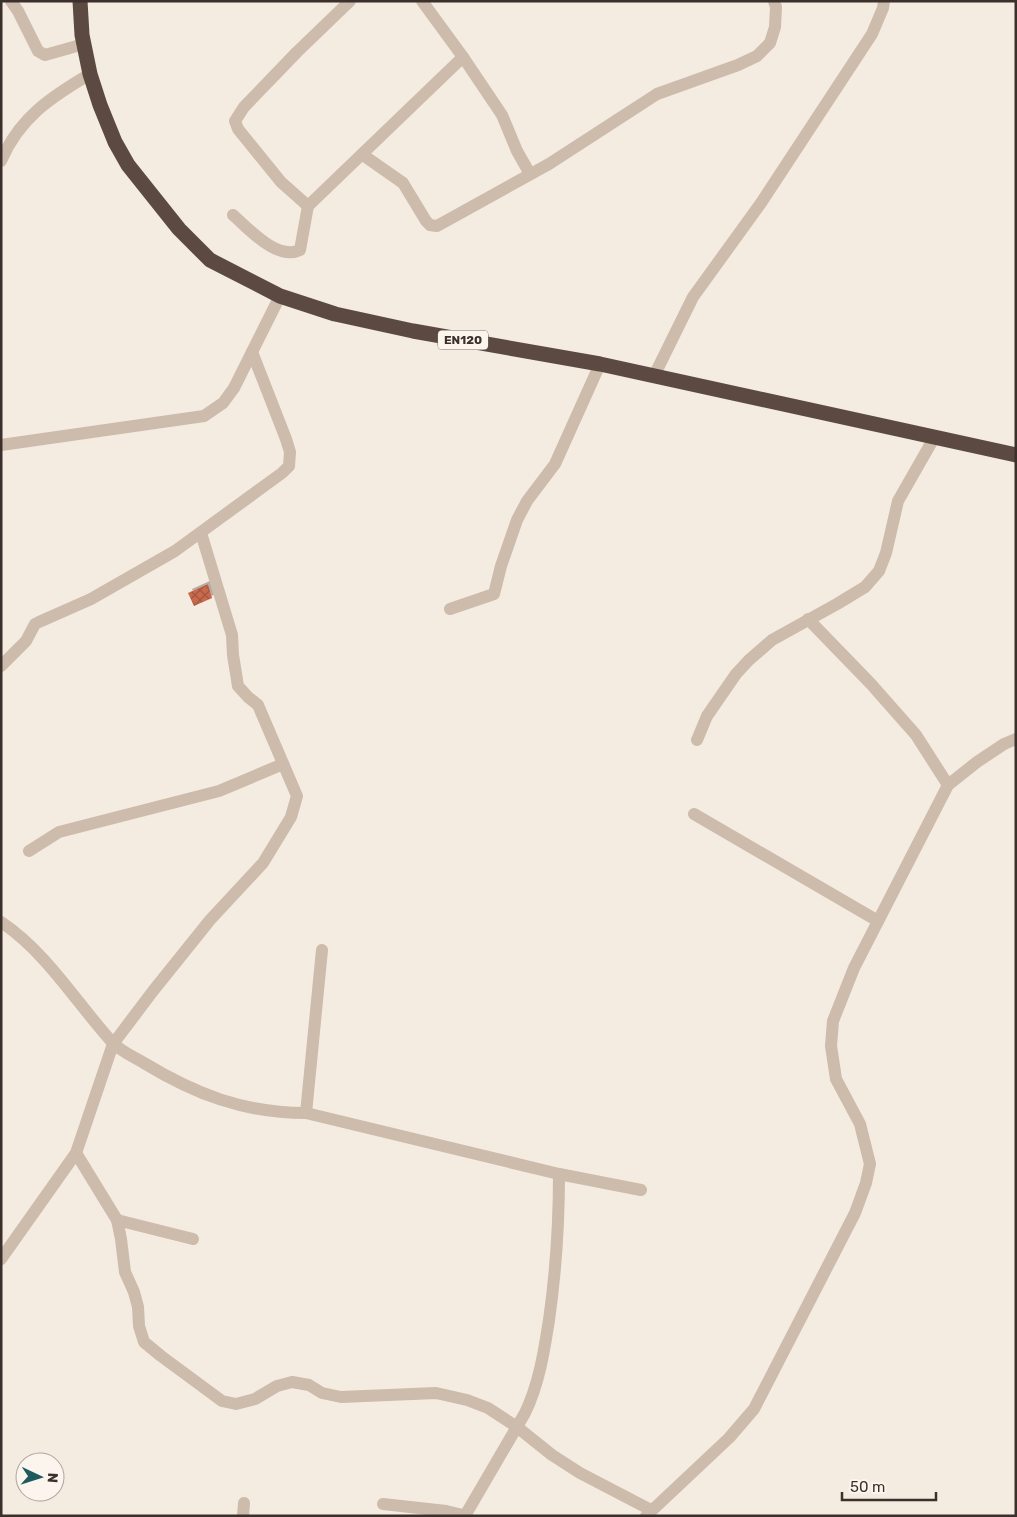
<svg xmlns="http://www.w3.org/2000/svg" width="1017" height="1517" viewBox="0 0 1017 1517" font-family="Rubik,sans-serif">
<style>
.building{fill:url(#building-cross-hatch);filter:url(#shadow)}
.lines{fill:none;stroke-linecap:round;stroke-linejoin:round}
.minor{stroke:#cdbbac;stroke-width:12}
.highway{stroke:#5c4a42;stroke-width:15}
.labels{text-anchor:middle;stroke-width:4;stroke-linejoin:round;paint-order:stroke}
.shield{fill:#fbf5ee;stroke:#756b66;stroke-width:1}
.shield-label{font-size:12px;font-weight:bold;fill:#3b302b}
</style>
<defs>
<pattern id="building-cross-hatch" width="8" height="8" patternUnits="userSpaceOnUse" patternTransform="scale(1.25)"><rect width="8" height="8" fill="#c8694b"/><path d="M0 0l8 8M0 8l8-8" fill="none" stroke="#a4573f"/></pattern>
<filter id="shadow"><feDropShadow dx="4" dy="-4" stdDeviation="0" flood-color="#0004"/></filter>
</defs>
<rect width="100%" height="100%" fill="#f4ebe1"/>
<polygon class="building" points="208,584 212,598 194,606 188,593"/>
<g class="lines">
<g class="minor">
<polyline points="11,1 18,11 38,51 45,55 84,44"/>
<polyline points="350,1 297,52 244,107 235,121 238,129 281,182 308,206 463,57 422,1"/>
<polyline points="463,57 502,115 517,151 530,174"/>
<polyline points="363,155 403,183 426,221 430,225 437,226 549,164 657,94 738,65 757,56 770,43 775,27 776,7 774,1"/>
<path d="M 1,161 C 19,118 51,97 90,74"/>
<path d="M 233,215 C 249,229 277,261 300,250 L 308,206"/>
<polyline points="654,376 693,297 761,203 872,34 883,8 884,1"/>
<polyline points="1,445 204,416 223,403 234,388 280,296"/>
<polyline points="450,609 494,594 501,566 517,520 527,501 555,464 600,364"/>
<polyline points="808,619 871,684 916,735 948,785"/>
<polyline points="1,666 26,641 35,624 39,622 91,599 175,551 282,473 289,466 290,452 286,439 252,352"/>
<polyline points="697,740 707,716 736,674 749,660 772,640 837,604 865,587 879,571 886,553 898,501 934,438"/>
<polyline points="694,814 878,921"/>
<polyline points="29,851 59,832 219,791 283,764"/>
<path d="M 1,922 C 47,953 75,1001 112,1042 C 120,1051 134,1057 144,1063 C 195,1094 244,1113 306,1113 L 559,1174 L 641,1190"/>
<polyline points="306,1113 322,950"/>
<polyline points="76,1153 117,1220 121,1239 125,1272 134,1292 138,1307 139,1326 144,1342 161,1356 222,1401 236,1404 255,1399 277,1386 292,1382 309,1385 322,1393 341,1397 436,1393 467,1400 488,1408 517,1427 552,1455 580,1473 651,1510"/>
<polyline points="117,1220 193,1239"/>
<polyline points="1,1259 76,1153 113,1044 153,991 210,920 263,863 291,817 297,796 258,705 248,697 238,686 233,655 232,635 201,533"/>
<polyline points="383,1504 446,1511 467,1516"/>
<path d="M 466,1514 L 525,1413 C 539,1384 544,1352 549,1320 C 556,1271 559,1222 559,1174"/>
<polyline points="243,1516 244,1503"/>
<polyline points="646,1516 729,1438 754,1409 855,1213 866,1183 870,1164 860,1124 836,1079 831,1046 833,1021 854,968 948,785 977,762 1004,744 1016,739"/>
</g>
<polyline class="highway" points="80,1 82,35 90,74 100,105 115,142 128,165 179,229 210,260 280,296 335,314 413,331 600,364 1016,455"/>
</g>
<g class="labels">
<rect class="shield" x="438" y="330.5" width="50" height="19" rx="4"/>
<g class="shield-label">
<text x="463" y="344">EN120</text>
</g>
</g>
<rect width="1017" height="1517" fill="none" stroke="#3b302b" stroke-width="5"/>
<g transform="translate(40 1477) rotate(94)"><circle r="24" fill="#fbf5ee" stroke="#aea6a0"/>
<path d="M0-4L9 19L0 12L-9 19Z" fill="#1f5a5e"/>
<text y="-8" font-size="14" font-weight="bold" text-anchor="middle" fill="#3b302b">N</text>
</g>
<path d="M842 1492v8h94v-8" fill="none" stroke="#3b302b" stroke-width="2.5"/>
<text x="850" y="1492" font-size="15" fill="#3b302b" stroke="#fbf5ee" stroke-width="4" paint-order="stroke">50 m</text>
</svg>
